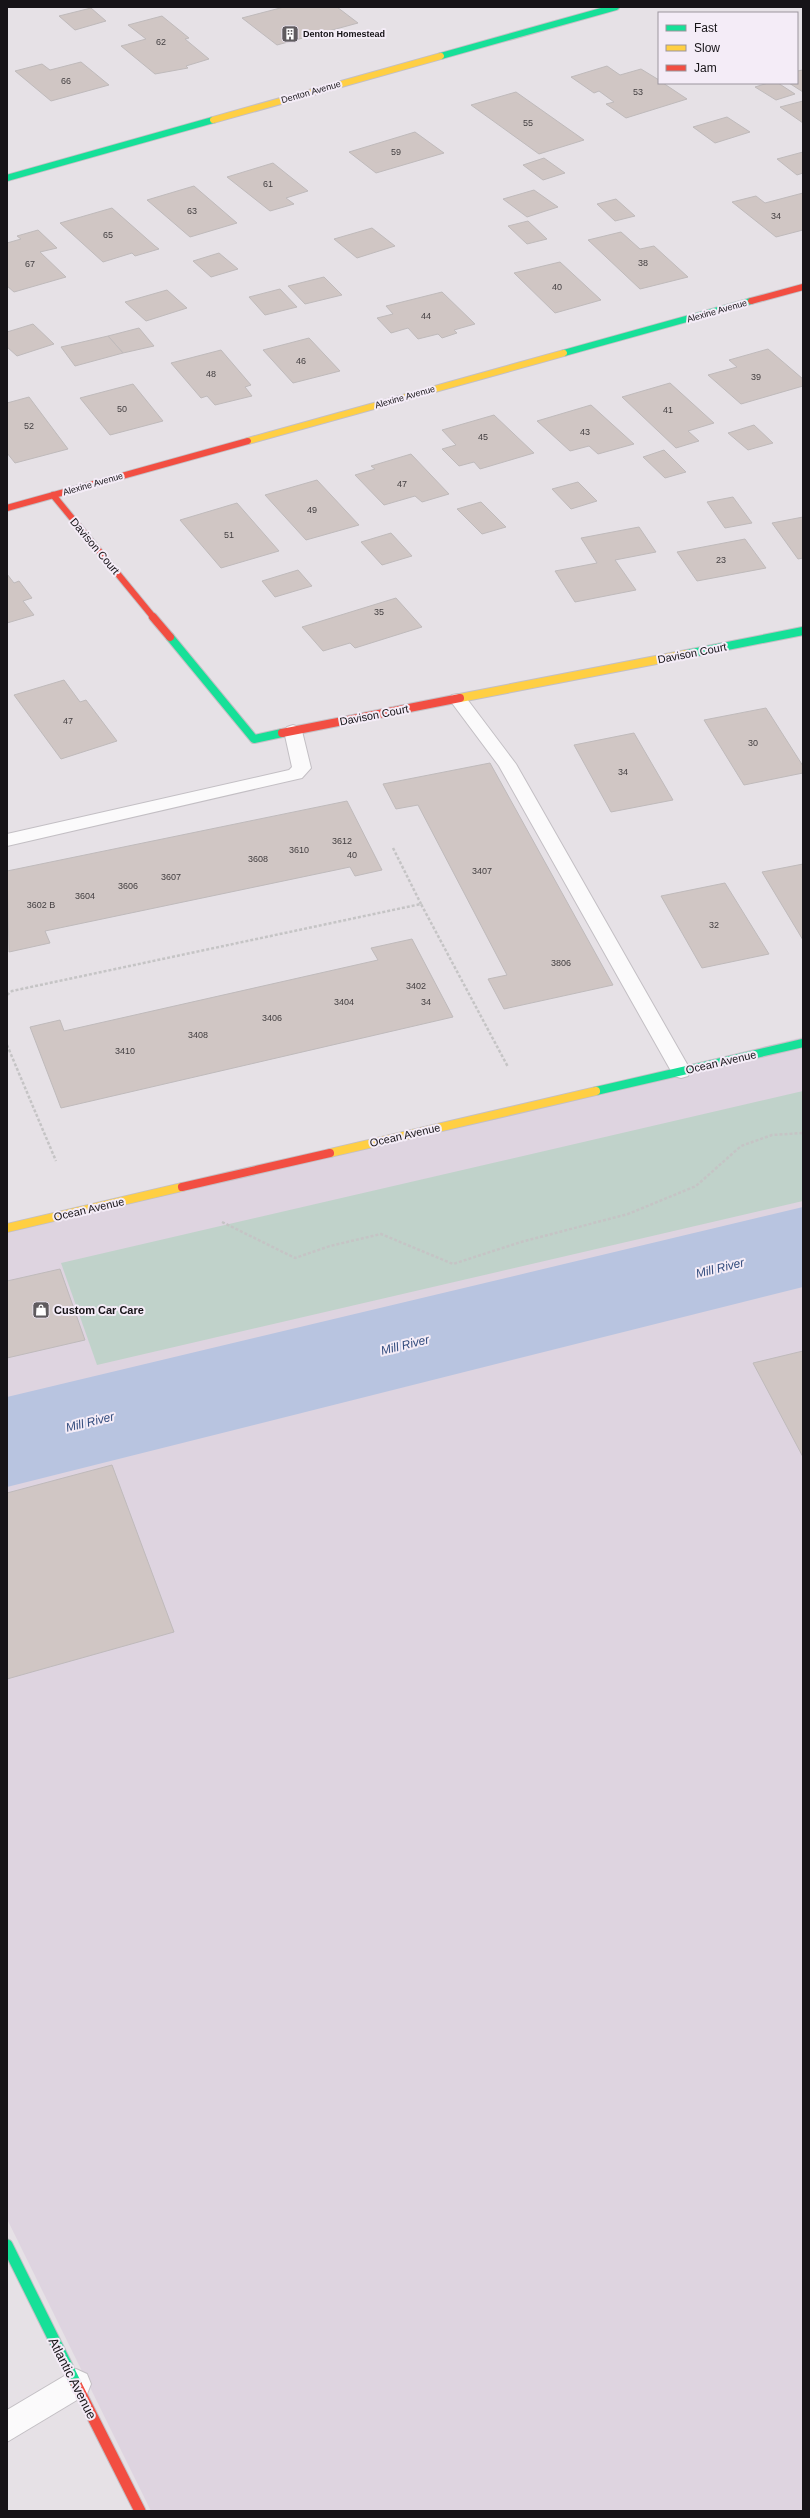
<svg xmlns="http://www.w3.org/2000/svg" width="810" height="2518" viewBox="0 0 810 2518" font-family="Arial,sans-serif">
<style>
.built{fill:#ded4e0}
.green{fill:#c0d2ca}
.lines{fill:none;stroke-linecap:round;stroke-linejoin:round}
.river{fill:#b8c4e0;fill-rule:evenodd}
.building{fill:#d0c6c4;stroke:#bfbabb}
.lane-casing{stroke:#c3bfc4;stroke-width:2}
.fast-far2-casing{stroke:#c3bfc4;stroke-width:8}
.fast-far1-casing{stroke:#c3bfc4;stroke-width:10}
.fast-casing{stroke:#c3bfc4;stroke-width:13}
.slow-far1-casing{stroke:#c3bfc4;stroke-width:8}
.slow-casing{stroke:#c3bfc4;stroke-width:10}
.jam-far2-casing{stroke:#c3bfc4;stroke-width:8}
.jam-far1-casing{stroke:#c3bfc4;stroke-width:10}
.jam-casing{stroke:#c3bfc4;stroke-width:13}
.path{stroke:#c5c4c5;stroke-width:2.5;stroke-dasharray:3 2;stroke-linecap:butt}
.lane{fill:#fbfafb;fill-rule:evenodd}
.fast-far2{stroke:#16e098;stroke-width:6}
.fast-far1{stroke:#16e098;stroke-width:8}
.fast{stroke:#16e098;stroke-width:11}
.slow-far1{stroke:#ffcf43;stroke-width:6}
.slow{stroke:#ffcf43;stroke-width:8}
.jam-far2{stroke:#f24e42;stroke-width:6}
.jam-far1{stroke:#f24e42;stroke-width:8}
.jam{stroke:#f24e42;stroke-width:11}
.labels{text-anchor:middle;stroke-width:4;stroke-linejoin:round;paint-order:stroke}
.far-poi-label{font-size:9px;font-weight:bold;fill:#161317;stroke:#f4ecf7;text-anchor:start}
.number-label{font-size:9px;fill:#444042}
.far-street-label{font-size:9px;fill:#161317;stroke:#f4ecf7}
.street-label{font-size:11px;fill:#161317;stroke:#f4ecf7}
.poi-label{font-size:11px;font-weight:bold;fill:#161317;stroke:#f4ecf7;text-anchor:start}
.water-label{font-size:12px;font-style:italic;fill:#344d7e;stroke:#f4ecf7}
.near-street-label{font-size:13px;fill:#161317;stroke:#f4ecf7}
</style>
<rect width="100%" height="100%" fill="#e6e1e6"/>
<polygon class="built" points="803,1037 803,2511 151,2511 7,2219 7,1230"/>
<polygon class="green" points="803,1091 803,1201 97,1365 61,1263"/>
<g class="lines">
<polygon class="river" points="803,1207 803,1287 7,1487 7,1397"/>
</g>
<g class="building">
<polygon points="284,7 337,7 358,23 277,45 242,18"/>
<polygon points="91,8 106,21 75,30 59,16"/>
<polygon points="162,16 189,38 185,39 209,59 186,66 188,68 155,74 121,46 146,39 128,25"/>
<polygon points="81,62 109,85 51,101 15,71 42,64 50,70"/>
<polygon points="607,66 620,75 641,69 659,80 659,83 663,83 687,99 626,118 606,104 614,102 599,91 594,93 571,77"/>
<polygon points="803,70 803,92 789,83 797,83 797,71"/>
<polygon points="768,83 778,83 795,94 776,100 755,87"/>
<polygon points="516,92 584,140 539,154 471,105"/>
<polygon points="803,101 803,123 780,107"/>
<polygon points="727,117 750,132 715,143 693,127"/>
<polygon points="415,132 444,153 376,173 349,152"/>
<polygon points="803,152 803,173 797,175 777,159"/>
<polygon points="544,158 565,173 543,180 523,165"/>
<polygon points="273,163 308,191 286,198 294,204 270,211 227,177"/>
<polygon points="194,186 237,223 190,237 147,200"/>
<polygon points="534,190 558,207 527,217 503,199"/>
<polygon points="803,193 803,230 776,237 732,202 756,196 765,203"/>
<polygon points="616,199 635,216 615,221 597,204"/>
<polygon points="112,208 155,246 159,249 135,256 132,253 103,262 60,223"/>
<polygon points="528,221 547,239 527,244 508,226"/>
<polygon points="372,228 395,246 357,258 334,239"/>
<polygon points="38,230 57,248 40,252 66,277 14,292 7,286 7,243 21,239 17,236"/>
<polygon points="621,232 640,249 654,246 688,277 640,289 588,240"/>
<polygon points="219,253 238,269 211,277 193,261"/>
<polygon points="560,262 601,300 555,313 514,273"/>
<polygon points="324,277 342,295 305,304 288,286"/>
<polygon points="280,289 297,307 265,315 249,297"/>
<polygon points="167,290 187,308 146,321 125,302"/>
<polygon points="442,292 475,324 454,330 457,333 442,338 438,334 418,339 408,328 391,333 377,318 393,314 386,306"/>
<polygon points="33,324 54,344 17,356 7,347 7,332"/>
<polygon points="139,328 154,346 123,353 108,336"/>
<polygon points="108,336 123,353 75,366 61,347"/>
<polygon points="309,338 340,371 293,383 263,350"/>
<polygon points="768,349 803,379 803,386 741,404 708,375 737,367 729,360"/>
<polygon points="221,350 251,385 245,387 252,396 215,405 207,396 201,398 171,363"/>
<polygon points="670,383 714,423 688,431 699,441 676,448 622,397"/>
<polygon points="133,384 163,421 110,435 80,398"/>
<polygon points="29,397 68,449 15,463 7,453 7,403"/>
<polygon points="591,405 634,444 598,454 589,446 570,451 537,421"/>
<polygon points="494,415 534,453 480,469 474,462 459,466 442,449 456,445 442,430"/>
<polygon points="754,425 773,443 748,450 728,433"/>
<polygon points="664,450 686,472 665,478 643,457"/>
<polygon points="411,454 449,494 422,502 415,496 384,505 355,475 375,469 371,466"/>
<polygon points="317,480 359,525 306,540 265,495"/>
<polygon points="578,482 597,501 571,509 552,489"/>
<polygon points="733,497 752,523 725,528 707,502"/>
<polygon points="481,502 506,527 482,534 457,509"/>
<polygon points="237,503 279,551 221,568 180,520"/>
<polygon points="803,517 803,558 798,559 772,523"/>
<polygon points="639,527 656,552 615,560 636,590 575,602 555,571 597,563 581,538"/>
<polygon points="391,533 412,556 382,565 361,542"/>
<polygon points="745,539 766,568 697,581 677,552"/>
<polygon points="298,570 312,586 275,597 262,581"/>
<polygon points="7,574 14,583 19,581 32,598 23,601 34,615 7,623"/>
<polygon points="396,598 422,627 355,648 350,643 323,651 302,627"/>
<polygon points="64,680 80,702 86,700 117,741 61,759 14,695"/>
<polygon points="766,708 803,766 803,773 744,785 704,720"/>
<polygon points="634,733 673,800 611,812 574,745"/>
<polygon points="490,763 613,985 504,1009 488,979 507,975 418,805 396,809 383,784"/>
<polygon points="347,801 382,870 355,876 350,867 45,931 50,943 9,952 7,871"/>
<polygon points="803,864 803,940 762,872"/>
<polygon points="725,883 769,954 702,968 661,896"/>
<polygon points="412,939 453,1017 61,1108 30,1027 60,1020 64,1031 378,960 371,948"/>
<polygon points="60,1269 85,1340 7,1358 7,1281"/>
<polygon points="803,1351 803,1457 753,1363"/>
<polygon points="112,1465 174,1632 7,1679 7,1493"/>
</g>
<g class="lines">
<defs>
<g id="lane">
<polygon points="458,694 464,695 516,764 691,1071 688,1076 681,1078 674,1076 671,1071 499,766 449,699 452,695"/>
<polygon points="293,725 299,727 302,731 311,768 302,778 7,846 7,834 289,770 292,767 284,731 287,727"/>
<polygon points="76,2369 87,2374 91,2384 87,2394 7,2442 7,2410"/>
</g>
<g id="fast-far2">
<polyline points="441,56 616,7"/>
<polyline points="7,178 213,120"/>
<polyline points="564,353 751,301"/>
</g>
<g id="fast-far1">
<polyline points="170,637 254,739 282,733"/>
<polyline points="687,654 803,631"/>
<polyline points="596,1091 803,1043"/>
</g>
<polyline id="fast" points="7,2245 76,2384"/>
<g id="slow-far1">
<polyline points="213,120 441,56"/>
<polyline points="248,441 564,353"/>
</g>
<g id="slow">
<polyline points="460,698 687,654"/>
<polyline points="330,1153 596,1091"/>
<polyline points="7,1228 182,1187"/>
</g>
<g id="jam-far2">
<polyline points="751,301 803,287"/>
<polyline points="53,495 154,618"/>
<polyline points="7,508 248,441"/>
</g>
<g id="jam-far1">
<polyline points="153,617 170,637"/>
<polyline points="282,733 460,698"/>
<polyline points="182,1187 330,1153"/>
</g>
<polyline id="jam" points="76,2384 140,2511"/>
</defs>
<use href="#lane" class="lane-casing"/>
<use href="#fast-far2" class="fast-far2-casing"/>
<use href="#fast-far1" class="fast-far1-casing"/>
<use href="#fast" class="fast-casing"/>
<use href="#slow-far1" class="slow-far1-casing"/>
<use href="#slow" class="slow-casing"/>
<use href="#jam-far2" class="jam-far2-casing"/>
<use href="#jam-far1" class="jam-far1-casing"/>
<use href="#jam" class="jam-casing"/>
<g class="path">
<polyline points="393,848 421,904"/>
<polyline points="7,995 12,991 421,904 508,1067"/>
<polyline points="7,1045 56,1161"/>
<polyline points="222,1222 295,1258 330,1246 381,1234 453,1264 521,1242 628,1214 696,1186 741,1146 772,1135 803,1133"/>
</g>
<use href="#lane" class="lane"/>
<use href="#fast-far2" class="fast-far2"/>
<use href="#fast-far1" class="fast-far1"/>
<use href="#fast" class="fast"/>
<use href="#slow-far1" class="slow-far1"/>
<use href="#slow" class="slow"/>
<use href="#jam-far2" class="jam-far2"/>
<use href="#jam-far1" class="jam-far1"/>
<use href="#jam" class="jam"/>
</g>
<defs>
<symbol id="building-square" viewBox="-11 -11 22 22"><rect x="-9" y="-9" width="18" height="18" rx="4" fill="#5f5b5f" stroke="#f4ecf7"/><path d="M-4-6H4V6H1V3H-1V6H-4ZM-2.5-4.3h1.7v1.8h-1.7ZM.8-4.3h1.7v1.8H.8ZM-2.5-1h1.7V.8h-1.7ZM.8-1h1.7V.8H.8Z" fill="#fff"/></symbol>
<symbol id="shop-square" viewBox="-11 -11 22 22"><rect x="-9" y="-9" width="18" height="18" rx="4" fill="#5f5b5f" stroke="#f4ecf7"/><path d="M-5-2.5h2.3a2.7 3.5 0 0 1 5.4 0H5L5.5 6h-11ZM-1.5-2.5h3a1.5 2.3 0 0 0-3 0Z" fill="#fff"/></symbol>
</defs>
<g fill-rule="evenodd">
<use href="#building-square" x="280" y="24" width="20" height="20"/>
<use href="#shop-square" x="31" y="1300" width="20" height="20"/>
</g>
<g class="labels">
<g class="far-poi-label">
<text x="303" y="37">Denton Homestead</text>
</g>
<g class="number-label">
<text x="161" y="45">62</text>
<text x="66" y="84">66</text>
<text x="638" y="95">53</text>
<text x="528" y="126">55</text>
<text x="396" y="155">59</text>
<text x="268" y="187">61</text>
<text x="192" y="214">63</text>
<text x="776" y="219">34</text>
<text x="108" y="238">65</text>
<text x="643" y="266">38</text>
<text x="30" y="267">67</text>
<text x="557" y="290">40</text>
<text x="426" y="319">44</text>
<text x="301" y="364">46</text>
<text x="211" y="377">48</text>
<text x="756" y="380">39</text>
<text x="122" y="412">50</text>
<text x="668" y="413">41</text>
<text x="29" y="429">52</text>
<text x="585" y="435">43</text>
<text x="483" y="440">45</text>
<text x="402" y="487">47</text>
<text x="312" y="513">49</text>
<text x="229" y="538">51</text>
<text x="721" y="563">23</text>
<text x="379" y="615">35</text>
<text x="68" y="724">47</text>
<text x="753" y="746">30</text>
<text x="623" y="775">34</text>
<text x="342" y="844">3612</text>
<text x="299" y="853">3610</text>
<text x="352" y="858">40</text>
<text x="258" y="862">3608</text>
<text x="482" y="874">3407</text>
<text x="171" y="880">3607</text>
<text x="128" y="889">3606</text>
<text x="85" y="899">3604</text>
<text x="41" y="908">3602 B</text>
<text x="714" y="928">32</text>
<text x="561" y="966">3806</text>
<text x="416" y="989">3402</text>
<text x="344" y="1005">3404</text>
<text x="426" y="1005">34</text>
<text x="272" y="1021">3406</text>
<text x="198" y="1038">3408</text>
<text x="125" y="1054">3410</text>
</g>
<g class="far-street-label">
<text transform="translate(311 92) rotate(-16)" y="3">Denton Avenue</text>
<text transform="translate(717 311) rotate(-16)" y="3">Alexine Avenue</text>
<text transform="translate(405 397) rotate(-16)" y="3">Alexine Avenue</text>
<text transform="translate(93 484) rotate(-16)" y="3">Alexine Avenue</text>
</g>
<g class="street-label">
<text transform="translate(95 546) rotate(50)" y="4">Davison Court</text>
<text transform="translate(692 653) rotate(-11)" y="4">Davison Court</text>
<text transform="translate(374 715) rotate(-11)" y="4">Davison Court</text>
<text transform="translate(721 1062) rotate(-13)" y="4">Ocean Avenue</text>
<text transform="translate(405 1135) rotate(-13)" y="4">Ocean Avenue</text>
<text transform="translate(89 1209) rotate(-13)" y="4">Ocean Avenue</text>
</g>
<g class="poi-label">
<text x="54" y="1314">Custom Car Care</text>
</g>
<g class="water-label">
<text transform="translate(720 1268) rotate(-14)" y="4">Mill River</text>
<text transform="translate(405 1345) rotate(-14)" y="4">Mill River</text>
<text transform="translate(90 1422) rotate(-14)" y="4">Mill River</text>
</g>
<g class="near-street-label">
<text transform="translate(73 2378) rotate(63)" y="5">Atlantic Avenue</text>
</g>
</g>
<rect width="810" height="2518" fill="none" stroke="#161317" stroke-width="16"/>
<rect x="658" y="12" width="140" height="72" fill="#f4ecf7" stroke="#9b959d"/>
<rect x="666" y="25" width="20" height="6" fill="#16e098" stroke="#9b959d"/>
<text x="694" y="32" font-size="12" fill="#161317">Fast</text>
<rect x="666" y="45" width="20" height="6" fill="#ffcf43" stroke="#9b959d"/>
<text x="694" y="52" font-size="12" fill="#161317">Slow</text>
<rect x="666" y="65" width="20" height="6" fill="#f24e42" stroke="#9b959d"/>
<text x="694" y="72" font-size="12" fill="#161317">Jam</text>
</svg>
